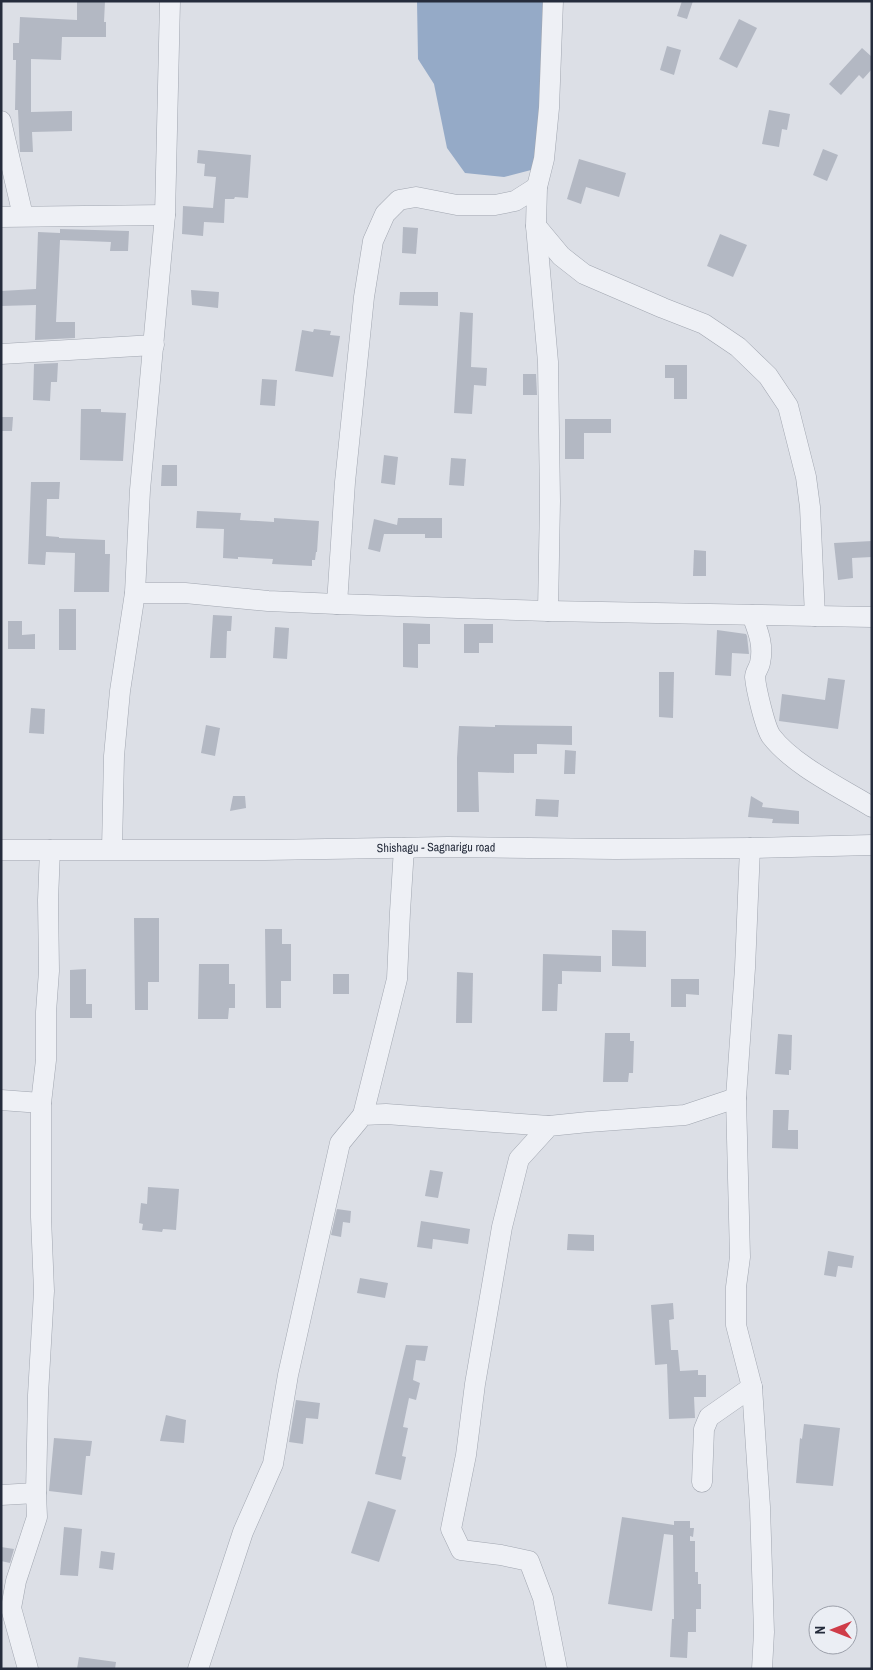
<svg xmlns="http://www.w3.org/2000/svg" width="873" height="1670" viewBox="0 0 873 1670" font-family="'Archivo Narrow',sans-serif">
<style>
.water{fill:#95aac7}
.building{fill:#b3b8c3}
.lines{fill:none;stroke-linecap:round;stroke-linejoin:round}
.minor-casing{stroke:#a1a6b0;stroke-width:21}
.minor{stroke:#eef0f5;stroke-width:20}
.labels{text-anchor:middle;stroke-width:4;stroke-linejoin:round;paint-order:stroke}
.street-label{font-size:12px;fill:#252c3c;stroke:#ebeef4}
</style>
<rect width="100%" height="100%" fill="#dcdfe6"/>
<polygon class="water" points="417,1 543,1 545,29 541,151 531,170 504,177 465,173 447,148 434,84 418,59"/>
<g class="building">
<polygon points="77,1 105,1 104,22 106,22 106,37 62,37 61,60 31,59 31,112 72,111 72,131 32,132 33,152 20,152 18,110 15,110 16,60 13,60 13,43 19,43 20,17 77,20"/>
<polygon points="682,1 693,1 687,19 677,16"/>
<polygon points="739,19 757,28 737,68 719,59"/>
<polygon points="667,46 681,50 674,75 660,70"/>
<polygon points="862,48 872,57 872,69 863,79 859,75 841,95 829,84"/>
<polygon points="769,110 790,114 787,130 782,129 779,147 762,144"/>
<polygon points="823,149 838,155 827,181 813,175"/>
<polygon points="198,150 251,155 248,198 235,197 234,199 225,199 224,223 204,222 203,236 182,234 183,206 213,208 216,177 204,176 205,164 197,163"/>
<polygon points="579,159 626,173 619,197 586,187 581,204 567,199"/>
<polygon points="403,227 418,228 416,254 402,253"/>
<polygon points="60,229 129,231 128,251 110,251 111,242 60,240 56,322 75,322 75,338 35,340 36,305 1,306 1,291 36,289 38,232 60,233"/>
<polygon points="720,234 747,245 733,277 707,266"/>
<polygon points="191,290 219,292 218,308 192,305"/>
<polygon points="400,292 438,292 438,306 399,305"/>
<polygon points="460,312 473,313 471,367 487,368 486,386 474,385 472,414 454,413"/>
<polygon points="314,329 331,331 330,335 340,336 333,377 295,371 302,330 313,332"/>
<polygon points="58,363 57,382 51,382 50,401 33,400 34,364"/>
<polygon points="665,365 687,365 687,399 674,399 674,378 665,378"/>
<polygon points="523,374 536,374 537,395 523,395"/>
<polygon points="262,379 277,380 275,406 260,405"/>
<polygon points="81,409 101,409 101,412 126,413 123,461 80,460"/>
<polygon points="1,417 13,417 12,431 1,431"/>
<polygon points="565,419 611,419 611,433 584,433 584,459 565,459"/>
<polygon points="384,455 398,457 395,485 381,483"/>
<polygon points="451,458 466,459 464,486 449,485"/>
<polygon points="162,465 177,465 177,486 161,486"/>
<polygon points="31,482 60,482 59,499 47,499 46,536 59,537 59,538 105,540 105,554 110,554 109,592 74,592 75,553 46,552 45,565 28,564"/>
<polygon points="197,511 241,513 240,520 274,522 274,518 319,521 317,552 316,552 315,560 312,560 312,566 272,564 273,559 238,557 238,559 223,558 224,529 196,528"/>
<polygon points="398,518 442,518 442,538 425,538 425,534 384,534 380,552 368,549 374,519 397,525"/>
<polygon points="872,541 872,557 852,558 853,578 838,580 834,543"/>
<polygon points="694,550 706,551 706,576 693,576"/>
<rect x="59" y="609" width="17" height="41"/>
<polygon points="213,615 232,616 231,631 227,631 226,658 210,658"/>
<polygon points="8,621 22,621 22,635 35,634 35,649 8,649"/>
<polygon points="403,623 430,624 430,644 418,644 418,668 403,667"/>
<polygon points="464,624 493,624 493,643 479,643 479,653 464,653"/>
<polygon points="275,627 289,628 287,659 273,658"/>
<polygon points="717,630 746,634 747,636 749,654 732,653 731,676 715,675"/>
<polygon points="659,672 674,672 673,718 659,717"/>
<polygon points="828,678 845,680 838,729 779,721 782,694 825,700"/>
<polygon points="31,708 45,709 44,734 29,733"/>
<polygon points="206,725 220,728 215,756 201,753"/>
<polygon points="495,725 572,726 572,745 537,744 537,754 514,754 514,773 478,772 479,812 457,812 457,758 459,726 495,727"/>
<polygon points="565,750 576,751 575,774 564,774"/>
<polygon points="233,796 245,796 246,808 230,811"/>
<polygon points="751,796 763,803 762,807 799,811 799,824 772,823 773,819 748,817"/>
<polygon points="536,799 559,800 558,817 535,816"/>
<polygon points="134,918 159,918 159,982 148,982 148,1010 135,1010"/>
<polygon points="265,929 282,929 282,944 291,944 291,981 281,981 281,1008 266,1008"/>
<polygon points="612,930 646,931 646,967 612,966"/>
<polygon points="543,954 601,956 601,972 562,971 562,984 558,984 557,1011 542,1011"/>
<polygon points="199,964 229,964 229,984 235,984 235,1008 229,1008 228,1019 198,1019"/>
<polygon points="86,969 86,1004 92,1004 92,1018 70,1018 70,970"/>
<polygon points="457,972 473,973 472,1023 456,1023"/>
<rect x="333" y="974" width="16" height="20"/>
<polygon points="671,979 699,979 699,995 686,994 686,1007 671,1007"/>
<polygon points="605,1033 630,1033 630,1041 634,1041 633,1073 629,1073 628,1082 603,1082"/>
<polygon points="778,1034 792,1035 791,1070 789,1070 789,1075 775,1074"/>
<polygon points="773,1110 789,1110 788,1130 798,1130 798,1149 772,1148"/>
<polygon points="430,1170 443,1172 438,1198 425,1196"/>
<polygon points="148,1187 179,1189 176,1230 163,1229 162,1232 142,1230 143,1224 139,1223 141,1203 147,1204"/>
<polygon points="337,1209 351,1211 350,1223 343,1222 341,1237 331,1235"/>
<polygon points="421,1221 470,1229 468,1244 433,1239 432,1249 417,1247"/>
<polygon points="568,1234 594,1235 594,1251 567,1250"/>
<polygon points="828,1251 854,1256 852,1268 838,1266 836,1277 824,1275"/>
<polygon points="360,1278 388,1283 385,1298 357,1293"/>
<polygon points="673,1303 674,1319 669,1320 671,1350 678,1350 680,1371 698,1370 698,1375 706,1375 706,1397 694,1397 695,1418 669,1419 667,1364 655,1365 651,1305"/>
<polygon points="406,1345 428,1346 425,1361 416,1360 413,1380 420,1383 416,1400 409,1398 403,1427 408,1428 402,1456 406,1457 401,1480 375,1474"/>
<polygon points="296,1400 320,1403 318,1419 306,1418 303,1444 289,1442"/>
<polygon points="166,1415 186,1420 184,1443 160,1441"/>
<polygon points="804,1424 840,1428 833,1486 796,1483 800,1438 802,1439"/>
<polygon points="54,1438 92,1441 90,1456 86,1456 82,1495 49,1491"/>
<polygon points="368,1501 396,1510 379,1562 351,1553"/>
<polygon points="622,1517 674,1525 674,1521 690,1521 690,1528 694,1528 693,1537 690,1536 690,1541 695,1541 695,1572 698,1572 698,1584 701,1584 701,1609 696,1609 696,1632 688,1632 687,1658 670,1657 672,1619 674,1619 673,1535 664,1534 652,1611 608,1604"/>
<polygon points="64,1527 82,1529 78,1576 60,1575"/>
<polygon points="1,1547 14,1549 10,1563 1,1561"/>
<polygon points="101,1551 115,1553 113,1570 99,1568"/>
<polygon points="79,1657 116,1662 115,1669 77,1669"/>
</g>
<g class="lines">
<defs>
<g id="minor">
<polyline points="1,121 23,216"/>
<polyline points="1,217 165,215"/>
<polyline points="536,226 561,256 584,274 663,308 704,324 738,347 768,376 788,406 806,477 810,507 815,616"/>
<polyline points="1,354 154,345"/>
<polyline points="135,593 185,593 268,601 337,604 548,611 872,617"/>
<polyline points="337,604 345,482 364,297 373,241 385,214 399,200 416,197 457,205 495,205 515,201 537,187"/>
<polyline points="548,611 550,501 548,362 536,226 537,187 544,159 549,108 553,1"/>
<path d="M 752,615 C 758,631 764,645 760,663 C 759,668 755,672 755,677 C 756,689 765,727 771,736 C 793,765 841,788 872,807"/>
<polyline points="750,848 745,968 736,1098 740,1257 736,1287 736,1325 752,1387 760,1507 764,1632 762,1669"/>
<polyline points="112,849 114,756 120,691 135,593 140,490 165,215 170,1"/>
<path id="s1" d="M 1,850 L 265,850 L 448,847 L 615,849 L 750,848 L 872,845"/>
<polyline points="1,1100 41,1103"/>
<polyline points="363,1115 397,979 400,912 404,848"/>
<polyline points="702,1482 704,1429 709,1417 752,1387"/>
<polyline points="1,1495 36,1493"/>
<polyline points="28,1669 11,1608 16,1581 37,1517 36,1493 38,1395 44,1291 41,1217 41,1103 46,1060 46,1012 49,971 48,900 50,850"/>
<polyline points="198,1669 243,1532 273,1464 288,1375 340,1143 363,1115 386,1114 549,1126"/>
<polyline points="557,1669 543,1598 529,1561 501,1555 461,1550 451,1529 466,1455 475,1384 502,1227 519,1159 549,1126 588,1122 685,1115 736,1098"/>
</g>
</defs>
<use href="#minor" class="minor-casing"/>
<use href="#minor" class="minor"/>
</g>
<g class="labels">
<g class="street-label">
<text dy="4" stroke="none"><textPath href="#s1" startOffset="435">Shishagu - Sagnarigu road</textPath></text>
</g>
</g>
<rect width="873" height="1670" fill="none" stroke="#252c3c" stroke-width="5"/>
<g transform="translate(833 1630) rotate(270)"><circle r="24" fill="#ebeef4" stroke="#9ca0aa"/>
<path d="M0-4L9 19L0 12L-9 19Z" fill="#cf3c48"/>
<text y="-8" font-size="14" font-weight="bold" text-anchor="middle" fill="#252c3c">N</text>
</g>
</svg>
